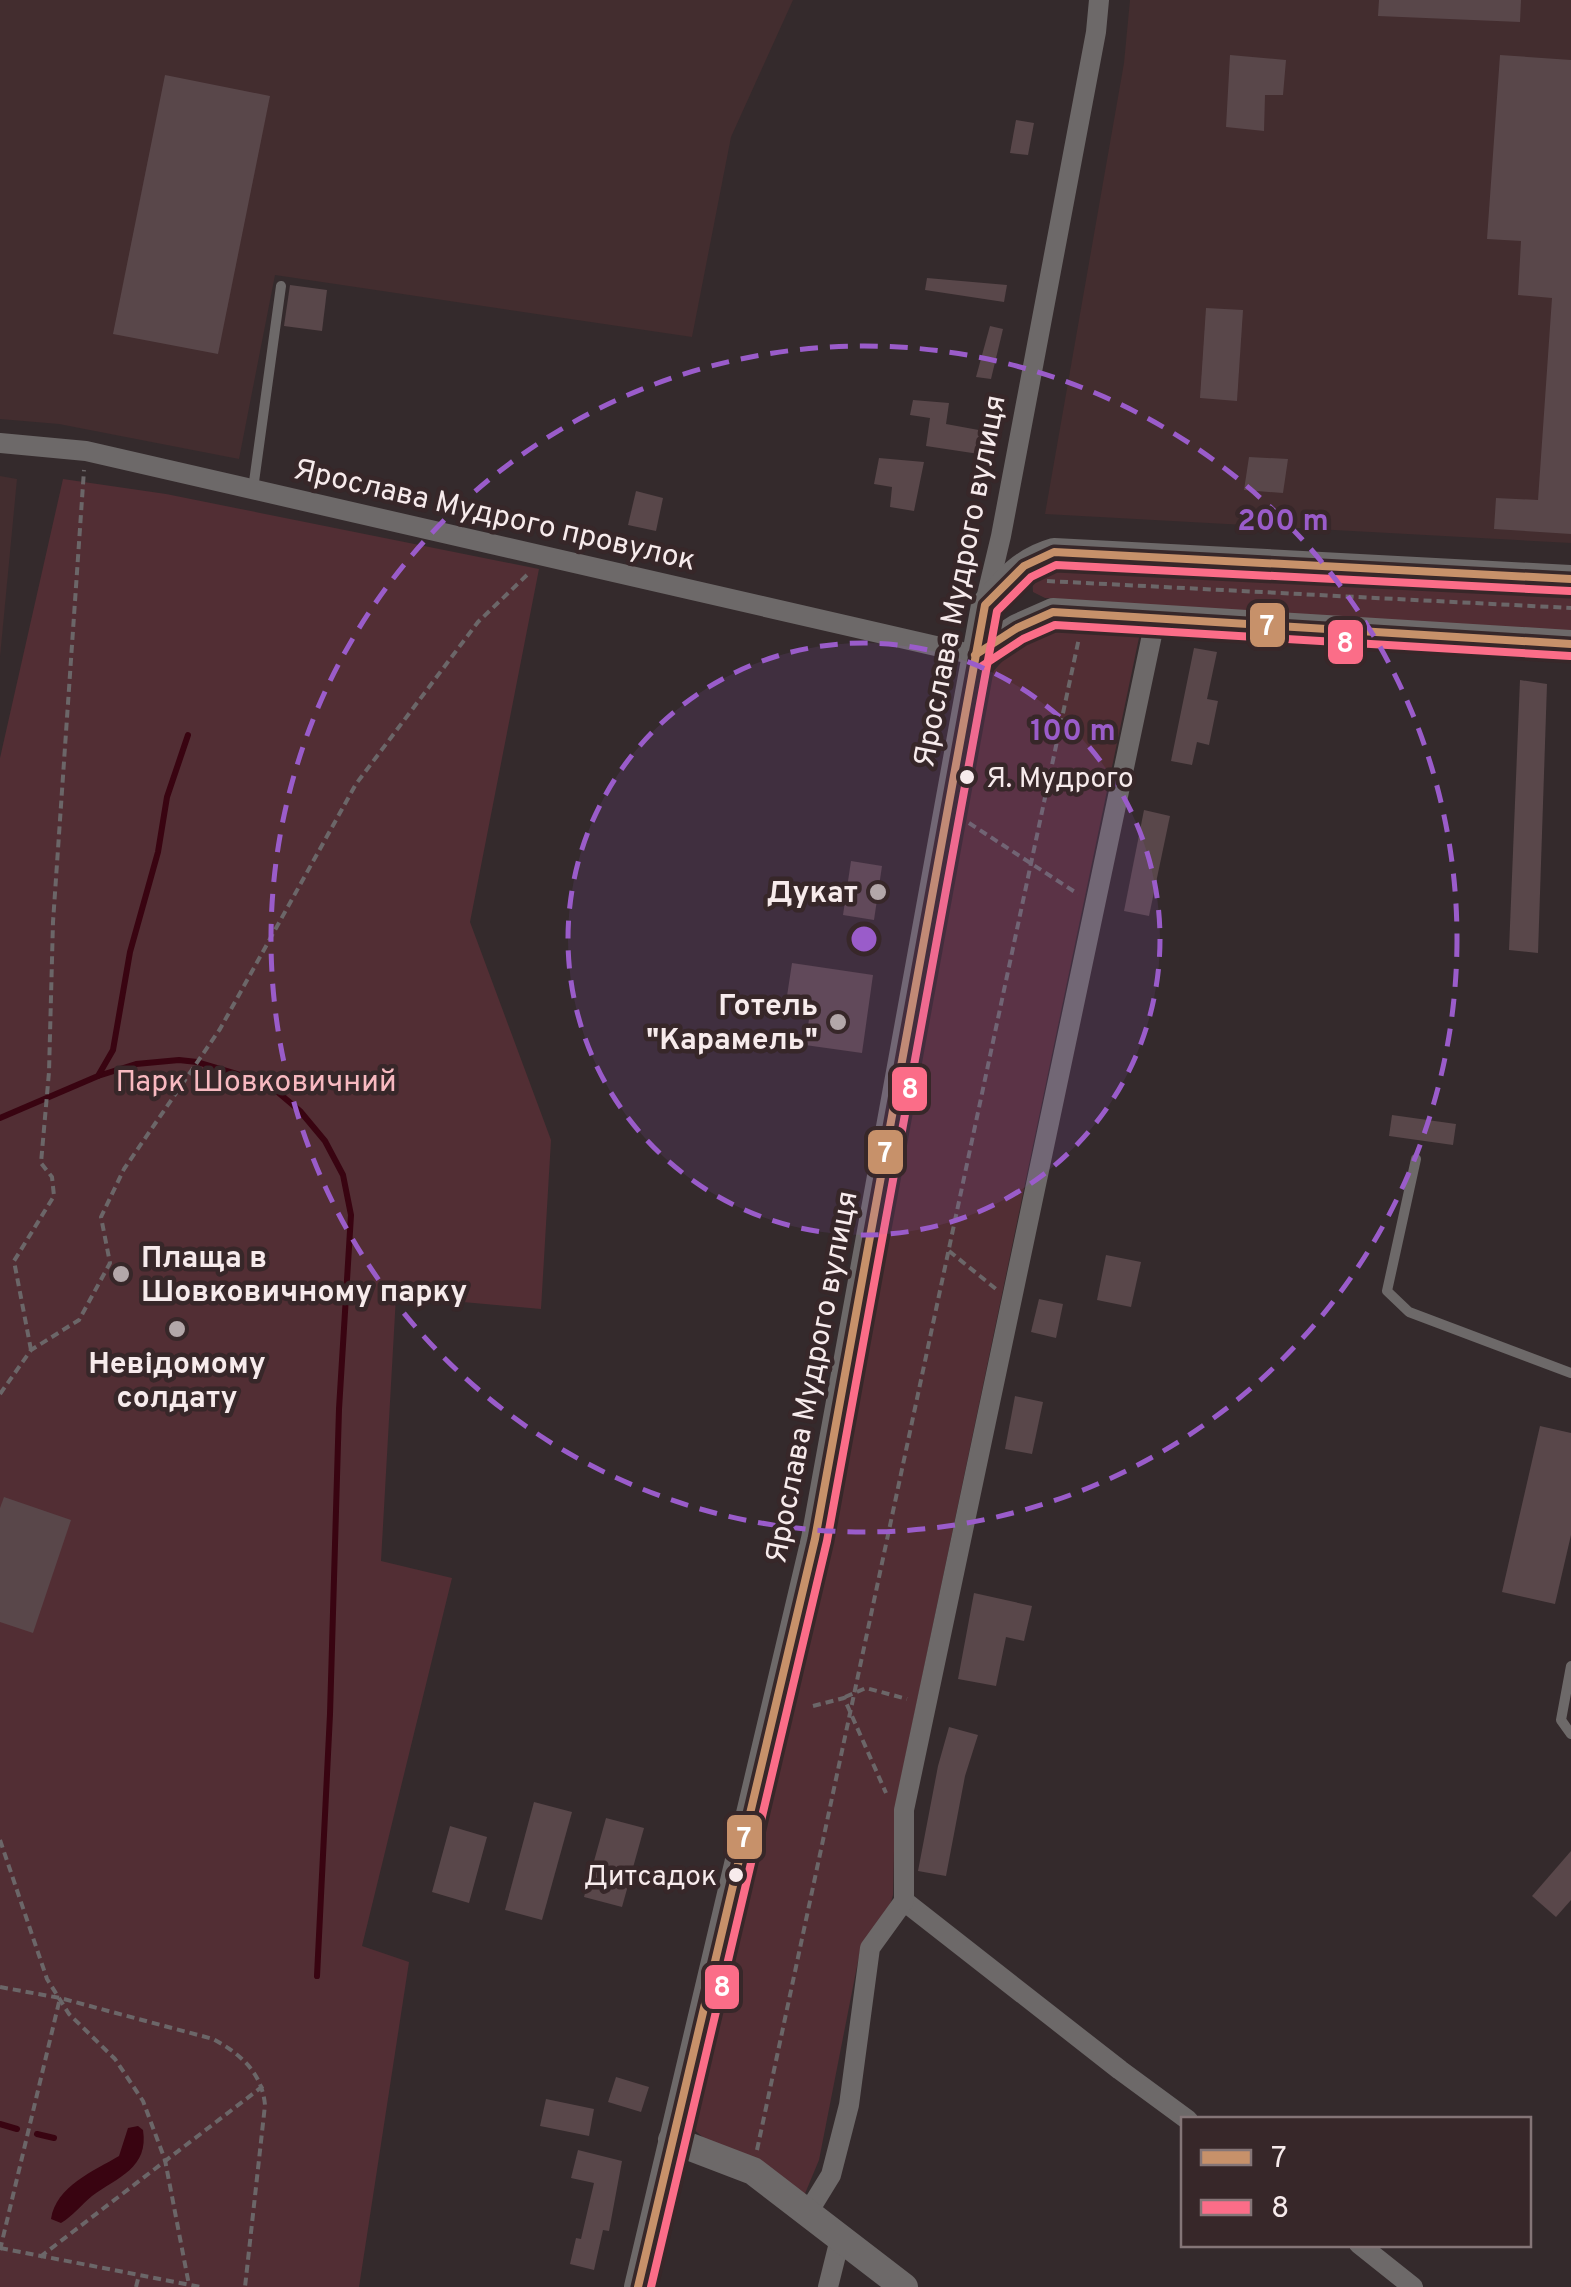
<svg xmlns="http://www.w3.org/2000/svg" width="1571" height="2287" viewBox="0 0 1571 2287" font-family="Overpass,sans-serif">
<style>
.built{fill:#432d2f}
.green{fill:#522e34}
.water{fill:#390411}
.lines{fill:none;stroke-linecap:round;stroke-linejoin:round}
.stream{stroke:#390411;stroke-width:6}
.building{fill:#59474a}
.path{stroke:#6b6668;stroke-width:4;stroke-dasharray:8 5;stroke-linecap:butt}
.service{stroke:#6d6969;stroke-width:10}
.minor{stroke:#6d6969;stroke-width:20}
.tertiary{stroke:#6d6969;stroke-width:28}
.bus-1-casing{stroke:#372729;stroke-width:15}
.bus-2-casing{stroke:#372729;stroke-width:15}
.bus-1{stroke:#c7916a;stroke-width:8}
.bus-2{stroke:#fb6d88;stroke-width:8}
.ring{fill:none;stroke:#9a5cca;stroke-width:5;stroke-dasharray:18 12}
.bus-dot{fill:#f7ebec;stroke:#372729;stroke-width:4}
.poi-dot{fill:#b3a7a9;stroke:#372729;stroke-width:4}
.labels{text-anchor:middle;stroke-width:9;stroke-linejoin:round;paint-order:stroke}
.bus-label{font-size:28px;fill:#f7ebec;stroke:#372729;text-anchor:start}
.street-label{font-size:30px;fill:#f7ebec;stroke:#372729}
.poi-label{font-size:30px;font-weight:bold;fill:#f7ebec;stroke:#372729;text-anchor:end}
.park-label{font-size:30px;fill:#f8b9c0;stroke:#372729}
.centre{fill:#9a5cca;stroke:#372729;stroke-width:5}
.ring-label{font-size:30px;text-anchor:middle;font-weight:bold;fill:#9a5cca;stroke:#372729;stroke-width:9;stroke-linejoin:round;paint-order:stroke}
.line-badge{stroke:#372729;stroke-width:4}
.badge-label{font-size:28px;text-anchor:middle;font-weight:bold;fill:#fff}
</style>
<rect width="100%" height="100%" fill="#342a2c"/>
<g class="built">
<polygon points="0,0 793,0 731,137 692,337 275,275 239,459 59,424 0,419"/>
<polygon points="1130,0 1571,0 1571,543 1045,514 1124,63"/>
<polygon points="0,476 17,479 0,657"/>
</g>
<g class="green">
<polygon points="63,479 166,494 539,569 470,922 551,1140 541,1309 396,1296 381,1561 452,1578 362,1946 409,1962 359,2287 0,2287 0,758"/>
<polygon points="1043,565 1571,586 1571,633 1045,598 1033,592 1032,572"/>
<polygon points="1097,626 1141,628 895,1807 893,1895 888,1912 861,1946 819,2160 804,2196 725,2156 692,2128 693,2102 835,1497 976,731 990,675 1016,646 1036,633 1062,628"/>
</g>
<path class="water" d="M 138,2126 L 143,2130 C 149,2168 118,2177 92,2196 C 81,2205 73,2216 61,2223 L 51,2219 C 56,2186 94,2171 119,2156 L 128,2128 Z"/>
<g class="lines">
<g class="stream">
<polyline points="98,1076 136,1064 179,1060 197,1062 267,1083 300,1111 325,1141 343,1175 351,1215 339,1409 330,1714 317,1976"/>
<polyline points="0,1118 98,1076 113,1050 130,952 158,852 167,797 188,735"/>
<polyline points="0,2124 17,2129"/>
<polyline points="37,2134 54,2138"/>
</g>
</g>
<g class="building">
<polygon points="1379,0 1521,0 1520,22 1378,16"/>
<polygon points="1230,55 1286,60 1283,95 1265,95 1264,131 1226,127"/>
<polygon points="1500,55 1571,60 1571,534 1494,529 1496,498 1538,500 1552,298 1518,295 1521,241 1487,239"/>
<polygon points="165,75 270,96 218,354 113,334"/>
<polygon points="1016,120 1034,123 1028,155 1010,153"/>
<polygon points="927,278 1007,285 1004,302 925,290"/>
<polygon points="290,285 327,290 322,331 284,326"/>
<polygon points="1206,308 1243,310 1237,401 1200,398"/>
<polygon points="990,326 1003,329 991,379 976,377"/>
<polygon points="913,400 949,403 946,424 984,431 979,454 926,446 930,418 910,415"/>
<polygon points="1249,457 1288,459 1283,493 1244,490"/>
<polygon points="879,458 924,462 914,511 890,507 892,487 874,484"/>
<polygon points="636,491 663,498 656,531 628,525"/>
<polygon points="1194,648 1217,652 1207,699 1218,701 1209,745 1197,742 1192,765 1171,761"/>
<polygon points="1520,680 1547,684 1538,953 1509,950"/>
<polygon points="1144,810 1170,816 1149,916 1124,911"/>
<polygon points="851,861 882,866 874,920 843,915"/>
<polygon points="792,963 873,975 862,1053 805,1045 812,1000 787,996"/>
<polygon points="1392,1115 1456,1124 1453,1145 1389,1136"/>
<polygon points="1106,1255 1141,1262 1131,1307 1097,1300"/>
<polygon points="1039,1299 1063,1304 1056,1338 1031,1332"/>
<polygon points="1015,1396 1043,1402 1032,1454 1005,1449"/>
<polygon points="1540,1426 1571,1433 1571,1535 1555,1604 1502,1592"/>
<polygon points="4,1497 71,1520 33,1633 0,1622 0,1508"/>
<polygon points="974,1593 1032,1606 1024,1641 1006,1637 996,1686 958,1679"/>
<polygon points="949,1727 978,1735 965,1776 946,1876 918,1871 938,1766"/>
<polygon points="534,1802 572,1812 542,1920 505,1910"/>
<polygon points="606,1818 644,1828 622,1907 584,1897"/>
<polygon points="450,1826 487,1837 469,1903 432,1892"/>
<polygon points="1571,1851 1571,1900 1556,1917 1532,1896"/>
<polygon points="616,2077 649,2087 641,2112 608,2102"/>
<polygon points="546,2099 594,2109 589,2136 540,2126"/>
<polygon points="578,2150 622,2161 609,2231 603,2230 594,2270 570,2264 576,2238 581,2239 594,2183 571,2178"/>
</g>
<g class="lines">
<g class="path">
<polyline points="1047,581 1571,608"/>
<polyline points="969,823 1078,894"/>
<polyline points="949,1251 996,1289"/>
<polyline points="31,1350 14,1261 54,1196 52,1177 41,1163 49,1072 53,922 84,470"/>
<polyline points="0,1394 31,1350 79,1320 110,1263 101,1217 124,1169 220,1029 356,784 478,622 528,574"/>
<polyline points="845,1697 866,1688 907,1699"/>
<polyline points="813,1706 844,1698 886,1793"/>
<polyline points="0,1840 47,1979 69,2014 115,2059 143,2101 165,2160 189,2285"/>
<path d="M 0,1987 L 60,1998 L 213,2039 C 241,2054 262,2073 265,2105 L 245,2287"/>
<polyline points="757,2150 1079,638"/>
<polyline points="0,2248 201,2287"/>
<polyline points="0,2250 60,1998"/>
<polyline points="40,2257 263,2086"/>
<polyline points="136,2287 139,2275"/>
</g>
<g class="service">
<polyline points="253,489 281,286"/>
<polyline points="1416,1159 1387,1291 1409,1312 1571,1373"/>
<polyline points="1571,1666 1561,1720 1571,1734"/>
</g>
<g class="minor">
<polyline points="0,443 86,451 975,655"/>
<polyline points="985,603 1001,536 1096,32 1099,0"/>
<polyline points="904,1901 1120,2070 1188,2120"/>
<polyline points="807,2214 831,2175 849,2105 870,1948 904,1901 904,1810 1156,616"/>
<polyline points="1359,2244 1413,2287"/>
<polyline points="828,2287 840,2239"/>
</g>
<g class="tertiary">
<polyline points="975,655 1017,628 1053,612 1571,644"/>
<polyline points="672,2140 753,2171 904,2287"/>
<path d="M 638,2287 L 815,1539 L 985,605 C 1006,581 1022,561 1054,552 L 1571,579"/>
</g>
<defs>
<g id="bus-1">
<polyline points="975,655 1017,628 1053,612 1571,644"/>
<polyline points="638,2287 815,1539 985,605 1024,566 1054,552 1571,579"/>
</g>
<g id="bus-2">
<polyline points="982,666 1023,639 1055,625 1570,656"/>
<polyline points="651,2287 827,1541 997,611 1031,577 1056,565 1570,591"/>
</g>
</defs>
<use href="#bus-1" class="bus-1-casing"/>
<use href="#bus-2" class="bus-2-casing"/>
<use href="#bus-1" class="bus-1"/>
<use href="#bus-2" class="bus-2"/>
</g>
<circle cx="864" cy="939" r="296" fill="#9a5cca" fill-opacity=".12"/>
<g class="ring">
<circle cx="864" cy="939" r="296"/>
<circle cx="864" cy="939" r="593"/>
</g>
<g class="bus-dot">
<circle cx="967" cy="777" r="9"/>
<circle cx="736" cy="1875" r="9"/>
</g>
<g class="poi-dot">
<circle cx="878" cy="892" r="10"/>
<circle cx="838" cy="1022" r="10"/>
<circle cx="121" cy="1274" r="10"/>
<circle cx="177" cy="1329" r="10"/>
</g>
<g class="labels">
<g class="bus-label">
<text x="986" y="787">Я. Мудрого</text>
<text x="717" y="1885" text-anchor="end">Дитсадок</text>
</g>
<g class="street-label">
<text transform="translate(495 514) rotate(13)" y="10">Ярослава Мудрого провулок</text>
<text transform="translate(959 581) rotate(-79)" y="10">Ярослава Мудрого вулиця</text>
<text transform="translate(811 1377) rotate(-79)" y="10">Ярослава Мудрого вулиця</text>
</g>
<g class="poi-label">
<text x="858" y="902">Дукат</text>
<text x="818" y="1015">Готель<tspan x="818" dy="34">"Карамель"</tspan></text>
<text x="141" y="1267" text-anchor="start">Плаща в<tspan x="141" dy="34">Шовковичному парку</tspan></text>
<text x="177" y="1373" text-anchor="middle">Невідомому<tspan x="177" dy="34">солдату</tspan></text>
</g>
<g class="park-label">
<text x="256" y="1091">Парк Шовковичний</text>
</g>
</g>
<circle cx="864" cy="939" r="15" class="centre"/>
<g class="ring-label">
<text x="1283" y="530">200 m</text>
<text x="1073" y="740">100 m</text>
</g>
<g class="line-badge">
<rect x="1248" y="601" width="39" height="48" rx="10" fill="#c7916a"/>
<rect x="1326" y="618" width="39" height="48" rx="10" fill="#fb6d88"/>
<rect x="890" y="1065" width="39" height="48" rx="10" fill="#fb6d88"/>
<rect x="866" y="1128" width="39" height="48" rx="10" fill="#c7916a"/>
<rect x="725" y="1813" width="39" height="48" rx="10" fill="#c7916a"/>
<rect x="703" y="1963" width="38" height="48" rx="10" fill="#fb6d88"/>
</g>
<g class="badge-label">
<text x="1267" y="635">7</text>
<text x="1345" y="652">8</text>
<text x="910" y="1098">8</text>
<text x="885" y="1162">7</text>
<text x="744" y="1847">7</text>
<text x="722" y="1996">8</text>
</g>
<rect x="1181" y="2117" width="350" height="130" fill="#372729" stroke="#847577" stroke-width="2.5"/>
<rect x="1201" y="2150" width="50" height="15" fill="#c7916a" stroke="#847577" stroke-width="2.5"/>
<text x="1271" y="2167" font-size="30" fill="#f7ebec">7</text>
<rect x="1201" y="2200" width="50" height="15" fill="#fb6d88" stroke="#847577" stroke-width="2.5"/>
<text x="1271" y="2217" font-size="30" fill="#f7ebec">8</text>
</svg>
